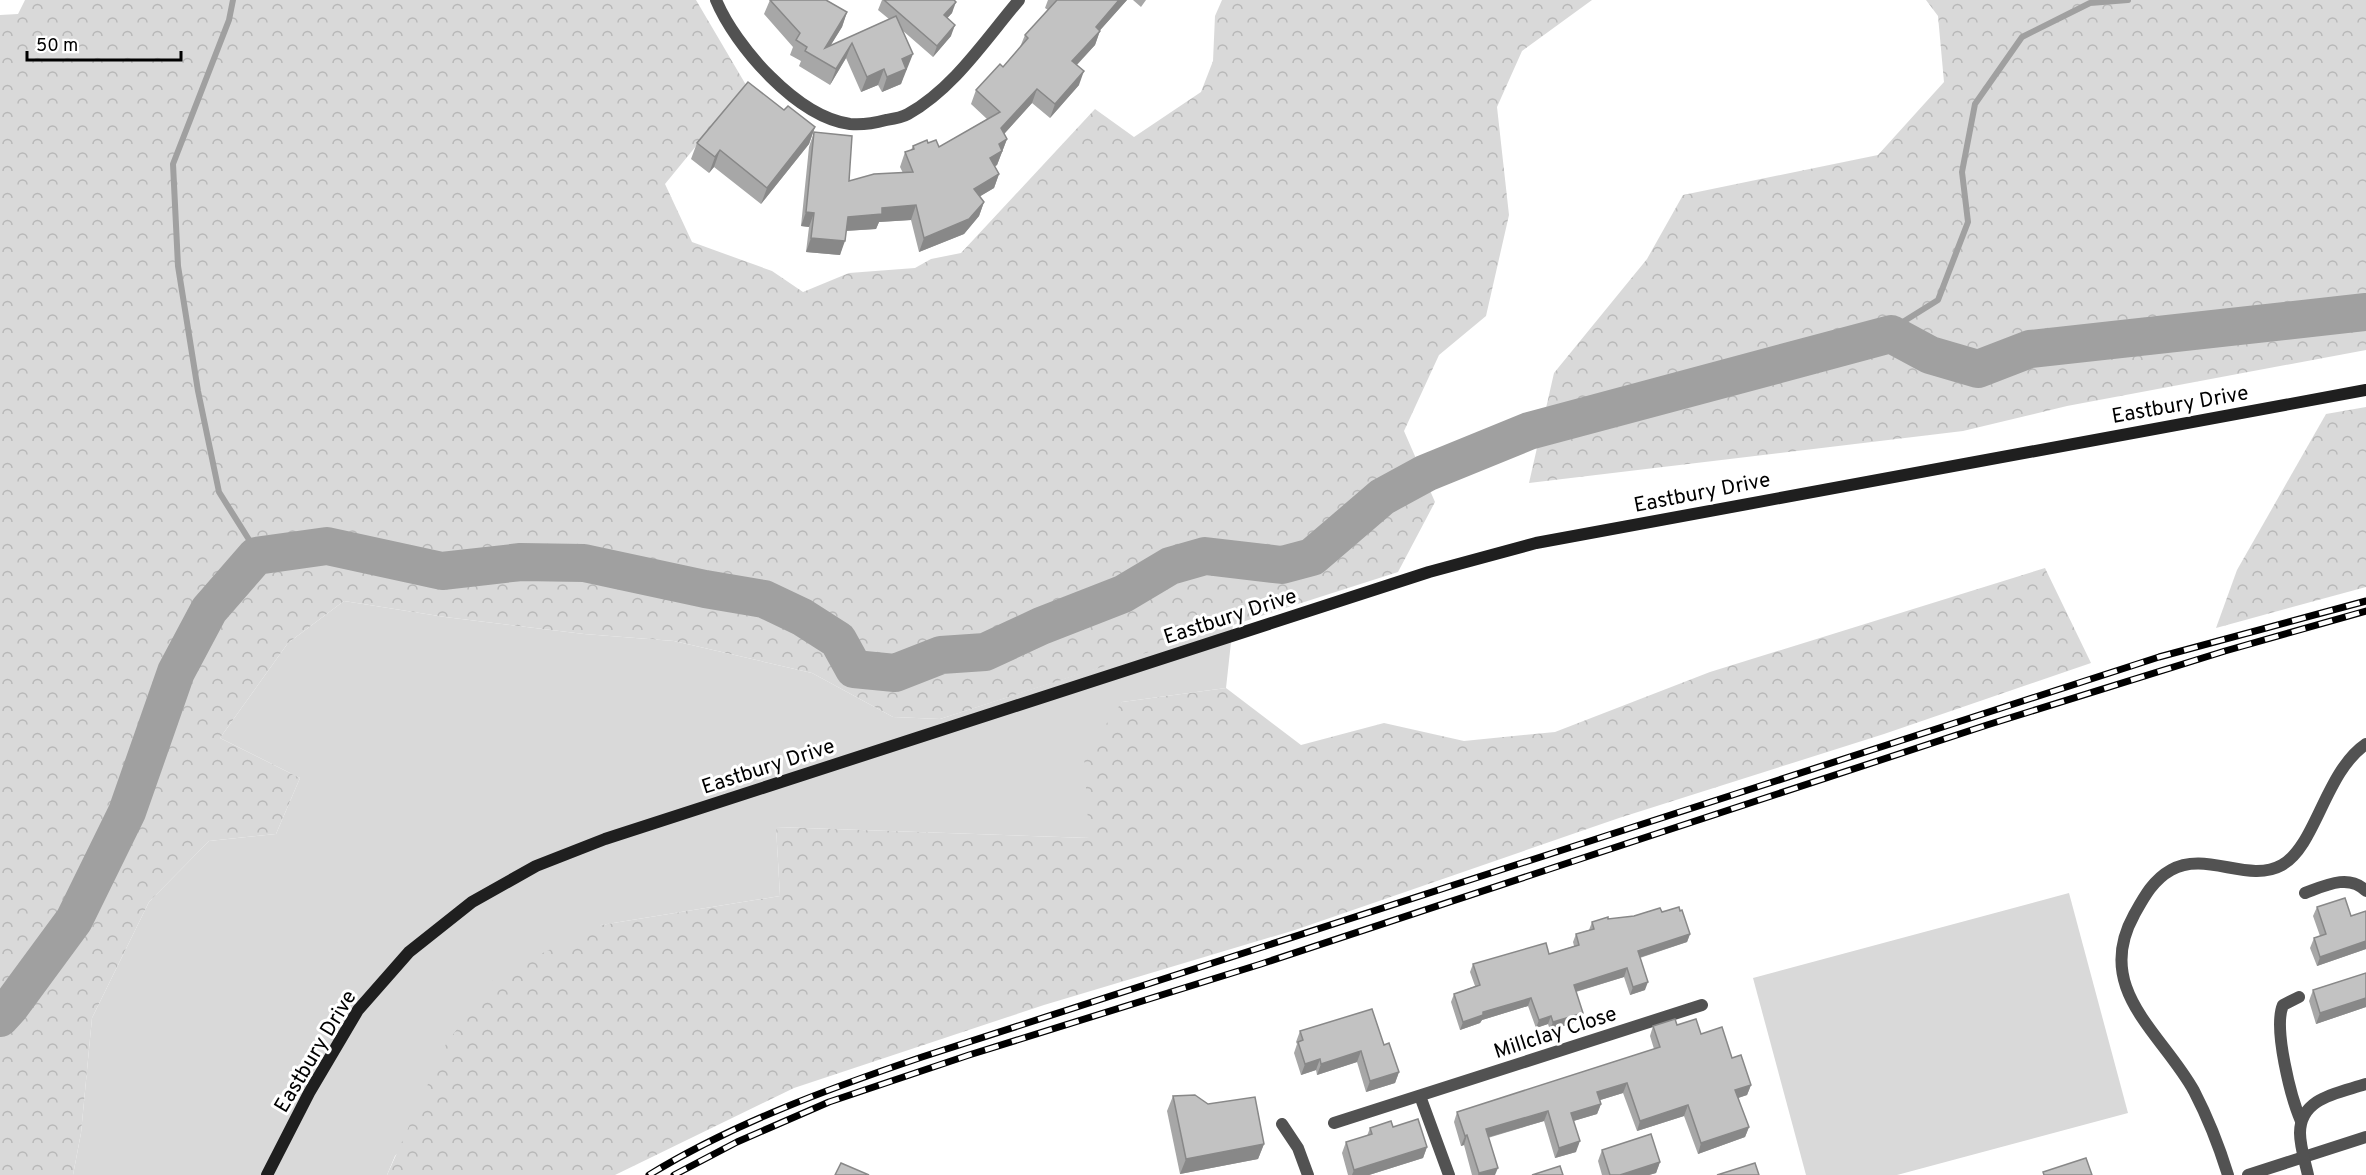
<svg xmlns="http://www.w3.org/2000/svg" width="2366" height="1175" viewBox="0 0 2366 1175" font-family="Overpass,sans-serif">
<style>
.green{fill:#d9d9d9}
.forest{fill:url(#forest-crowns)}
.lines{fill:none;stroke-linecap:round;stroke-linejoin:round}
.stream{stroke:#a0a0a0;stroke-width:6}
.river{stroke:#a0a0a0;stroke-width:38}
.lane{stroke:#525252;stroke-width:12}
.street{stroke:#525252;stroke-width:12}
.secondary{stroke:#1f1f1f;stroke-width:12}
.rail-casing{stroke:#000;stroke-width:7}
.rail{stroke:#fff;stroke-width:4.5;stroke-dasharray:14;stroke-linecap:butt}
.wall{fill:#a7a7a7}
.shaded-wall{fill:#888}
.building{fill:#c2c2c2;stroke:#888;stroke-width:1.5}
.labels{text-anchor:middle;stroke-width:6;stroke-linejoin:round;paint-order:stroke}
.street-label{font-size:21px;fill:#000;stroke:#fff}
</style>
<defs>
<pattern id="forest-crowns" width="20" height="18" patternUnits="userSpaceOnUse" patternTransform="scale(1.5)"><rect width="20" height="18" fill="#d9d9d9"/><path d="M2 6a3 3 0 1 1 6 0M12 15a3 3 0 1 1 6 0" fill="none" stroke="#b8b8b8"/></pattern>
</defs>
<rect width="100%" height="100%" fill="#fff"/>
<g class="green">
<polygon points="344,601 445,617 584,634 674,641 812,673 893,717 940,719 1233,624 1226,688 1122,702 1090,838 776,827 780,896 601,925 395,1156 387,1175 73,1175 81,1133 92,1018 149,902 209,841 276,834 300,778 220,738 288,643"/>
<polygon points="2069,893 2128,1113 1897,1175 1806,1175 1753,978"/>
</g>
<g class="forest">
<polygon points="25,0 696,0 746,85 665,184 692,242 772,271 803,292 849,273 915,268 931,259 961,253 1095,109 1134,137 1201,92 1213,61 1215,16 1222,0 1592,0 1522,51 1497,107 1509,215 1486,316 1439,355 1404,431 1435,502 1398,572 940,719 893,717 812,673 674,641 584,634 445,617 344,601 288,643 220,738 300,778 276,834 209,841 149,902 92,1018 81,1133 73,1175 0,1175 0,15 18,14"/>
<polygon points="1926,0 2366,0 2366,350 2067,406 1963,431 1529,483 1554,373 1647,259 1683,195 1878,155 1944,82 1938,16"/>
<polygon points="2366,407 2366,587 2216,628 2237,570 2326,414"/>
<polygon points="2045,568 2091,663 1884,734 1619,818 1295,930 1044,1005 794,1088 615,1175 387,1175 446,1044 497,975 601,925 780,896 776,827 1089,838 1084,755 1122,702 1226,688 1301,745 1384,723 1464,741 1555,732 1710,672"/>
</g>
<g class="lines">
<g class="stream">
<polyline points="233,0 229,20 173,164 178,266 198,391 219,492 253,546 256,556"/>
<polyline points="1891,334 1898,325 1938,300 1968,222 1962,172 1975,104 2022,37 2090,3 2128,0"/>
</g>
<polyline class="river" points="0,1018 10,1007 74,920 127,812 176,672 209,610 256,556 327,546 442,571 521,562 584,563 705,589 764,599 802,617 838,640 854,669 895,673 941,655 985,652 1041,626 1123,594 1170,566 1205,556 1282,565 1312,557 1382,497 1426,473 1529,431 1891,334 1930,355 1978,369 2030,349 2366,312"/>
<g class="lane">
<path d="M 2299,997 L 2283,1005 C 2273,1028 2291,1098 2301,1121"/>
<path d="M 2228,1175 C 2219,1146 2208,1118 2194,1091 C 2162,1033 2093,989 2134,915 C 2144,897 2153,880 2171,870 C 2206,850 2248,884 2282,865 C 2316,846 2325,772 2366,744"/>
</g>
<g class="street">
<path d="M 716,0 C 735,46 797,117 850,124 C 861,125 875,123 886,120 C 893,119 901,118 908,114 C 954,88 985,40 1019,0"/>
<path d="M 2305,893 C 2324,886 2349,873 2366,891"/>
<polyline points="1420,1096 1449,1175"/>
<polyline points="1334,1123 1702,1005"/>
<polyline points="1282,1124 1298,1148 1308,1175"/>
<polyline points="2248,1175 2366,1137"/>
<path d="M 2308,1175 C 2305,1162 2300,1146 2300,1133 C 2300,1097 2339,1093 2366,1084"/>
</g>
<polyline class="secondary" points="267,1175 309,1093 358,1010 409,952 472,902 536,866 605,839 1429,572 1536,543 2366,390"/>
<defs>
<g id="rail">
<path d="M 649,1175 C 734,1123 828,1089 922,1057 L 2159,657 L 2366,601"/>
<polyline points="674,1175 737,1142 829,1102 969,1055 1261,964 1987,725 2225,651 2366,611"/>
</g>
</defs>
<use href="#rail" class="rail-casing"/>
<use href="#rail" class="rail"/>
</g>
<g class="wall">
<polygon points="770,0 826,0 847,12 842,27 830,46 889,19 878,10 882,0 954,0 952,13 947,18 951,36 933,57 902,30 907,69 905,70 901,84 882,92 878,85 861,92 846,58 830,85 799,66 801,61 790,55 793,47 764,14"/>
<polygon points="1048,0 1127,0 1100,30 1095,45 1077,65 1079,85 1050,118 1032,103 1004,134 1007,139 997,165 995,166 999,174 994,188 980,196 984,202 979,216 964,234 919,252 911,220 879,222 876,229 846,231 840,255 806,252 809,227 801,226 809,147 814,132 849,181 903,173 900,167 905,152 911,150 913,146 928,143 939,147 987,119 971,104 976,90 1003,67 1020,47 1025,35 1048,10 1045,8"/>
<polygon points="1133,0 1146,0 1141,7"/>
<polygon points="784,110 815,127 809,144 761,204 714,167 709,173 691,159 697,143"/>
<polygon points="2317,907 2351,916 2366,911 2366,949 2317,966 2310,948 2314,938 2320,936 2313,916"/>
<polygon points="1662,912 1690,934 1687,942 1640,958 1645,990 1630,995 1624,977 1576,992 1583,1013 1580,1021 1550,1030 1548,1024 1536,1028 1528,1006 1482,1020 1480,1023 1460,1030 1451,1002 1454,994 1475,986 1470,972 1473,964 1549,954 1574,946 1573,942 1576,934 1589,930 1592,922"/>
<polygon points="2366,973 2366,1007 2316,1024 2309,1001 2313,990"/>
<polygon points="1677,1025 1701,1034 1732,1058 1751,1085 1747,1095 1738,1098 1749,1127 1745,1137 1698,1154 1684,1116 1637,1131 1623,1093 1600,1100 1601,1104 1597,1114 1573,1121 1576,1152 1555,1158 1544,1121 1488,1138 1495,1175 1472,1175 1464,1145 1461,1146 1454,1122 1457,1112 1654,1049 1650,1036 1653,1026"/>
<polygon points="1300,1031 1384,1045 1399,1072 1395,1083 1366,1092 1357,1062 1317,1075 1316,1070 1301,1075 1294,1053 1297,1044 1296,1042"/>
<polygon points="1173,1096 1264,1144 1258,1159 1180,1174 1167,1111"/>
<polygon points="1393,1127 1427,1147 1423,1158 1369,1175 1348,1175 1342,1153 1346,1142 1367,1136 1370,1128"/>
<polygon points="1602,1150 1660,1162 1656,1173 1649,1175 1602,1175 1598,1161"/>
</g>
<g class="shaded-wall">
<polygon points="1119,0 1127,0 1095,36 1100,31 1095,45 1067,75 1072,61 1096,27"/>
<polygon points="956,2 952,13 940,26 944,15"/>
<polygon points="847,12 842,27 821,61 825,48"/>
<polygon points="955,25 951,36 933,57 937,46"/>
<polygon points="852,43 846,58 830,85 836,69"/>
<polygon points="913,54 901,84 882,92 887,77 902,59"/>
<polygon points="884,69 878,85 861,92 867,77"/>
<polygon points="1084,71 1079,85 1050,118 1055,104"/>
<polygon points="1037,89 1032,103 996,143 1001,128"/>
<polygon points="815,127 809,144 761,204 767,188"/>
<polygon points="1007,139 997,165 985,172 990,158 999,144"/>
<polygon points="720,150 714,167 709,173 715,157"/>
<polygon points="999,174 994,188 969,203 974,189"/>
<polygon points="984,202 979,216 964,234 919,252 924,238"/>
<polygon points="916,205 911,220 879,222 876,229 843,231 848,217 882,208"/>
<polygon points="806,212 814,213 809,227 801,226"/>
<polygon points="811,238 845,241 840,255 806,252"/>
<polygon points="1690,934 1687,942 1635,959 1638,951"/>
<polygon points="2366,941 2366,949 2317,966 2320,957"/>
<polygon points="1627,968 1624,977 1571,993 1574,985"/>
<polygon points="1648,982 1645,990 1630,995 1633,987"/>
<polygon points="1531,998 1528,1006 1482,1020 1480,1023 1460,1030 1463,1022 1483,1012"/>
<polygon points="2366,998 2366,1007 2316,1024 2320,1013"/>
<polygon points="1583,1013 1580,1021 1550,1030 1553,1022"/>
<polygon points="1551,1016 1548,1024 1536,1028 1539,1020"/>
<polygon points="1361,1051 1357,1062 1317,1075 1321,1064"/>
<polygon points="1320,1059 1316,1070 1301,1075 1305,1064"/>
<polygon points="1399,1072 1395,1083 1366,1092 1370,1081"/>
<polygon points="1627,1083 1623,1093 1594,1102 1597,1092"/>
<polygon points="1751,1085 1747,1095 1732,1100 1735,1090"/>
<polygon points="1601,1104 1597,1114 1567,1123 1571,1113"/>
<polygon points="1688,1105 1684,1116 1637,1131 1640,1121"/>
<polygon points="1548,1111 1544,1121 1482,1139 1486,1129"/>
<polygon points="1749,1127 1745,1137 1698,1154 1701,1143"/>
<polygon points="1467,1135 1464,1145 1461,1146 1465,1136"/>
<polygon points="1580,1141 1576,1152 1555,1158 1559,1148"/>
<polygon points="1264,1144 1258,1159 1180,1174 1186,1159"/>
<polygon points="1427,1147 1423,1158 1369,1175 1352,1175 1354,1170"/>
<polygon points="1660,1162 1656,1173 1649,1175 1620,1175"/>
<polygon points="1498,1168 1495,1175 1478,1175 1479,1173"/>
</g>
<g class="building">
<polygon points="770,0 826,0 847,12 825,48 896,16 913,54 902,59 906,69 887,77 884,69 867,77 852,43 836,69 805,51 807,47 796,40 800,33"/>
<polygon points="884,0 954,0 956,2 944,15 955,25 937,46"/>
<polygon points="1057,0 1119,0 1096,27 1100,31 1072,61 1084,71 1055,104 1037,89 1001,128 1007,139 999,144 1002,151 990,158 999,174 974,189 984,202 969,219 924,238 916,205 882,208 882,214 848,217 845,241 811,238 814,213 806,212 814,132 852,136 849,181 874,174 913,172 905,152 914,149 913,146 927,140 928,143 936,140 939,147 1000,112 976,90 1000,64 1003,67 1028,38 1025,35"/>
<polygon points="748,82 784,110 788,106 815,127 767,188 720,150 715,157 697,143"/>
<polygon points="2345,898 2351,916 2366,911 2366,941 2320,957 2314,938 2326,934 2317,907"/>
<polygon points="1679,907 1680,911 1682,910 1690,934 1638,951 1648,982 1633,987 1627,968 1574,985 1583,1013 1553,1022 1551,1016 1539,1020 1531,998 1483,1012 1483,1015 1463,1022 1454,994 1480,985 1473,964 1546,943 1549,954 1579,945 1576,934 1594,929 1592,922 1608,917 1608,919 1634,916 1660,908 1662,912"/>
<polygon points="2366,973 2366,998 2320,1013 2313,990"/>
<polygon points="1372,1009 1384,1045 1389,1043 1399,1072 1370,1081 1361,1051 1321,1064 1320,1059 1305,1064 1298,1042 1303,1040 1300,1031"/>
<polygon points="1675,1019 1677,1025 1696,1019 1701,1034 1722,1027 1732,1058 1741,1055 1751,1085 1735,1090 1749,1127 1701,1143 1688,1105 1640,1121 1627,1083 1597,1092 1601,1104 1571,1113 1580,1141 1559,1148 1548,1111 1486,1129 1498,1168 1479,1173 1467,1135 1465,1136 1457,1112 1660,1047 1653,1026"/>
<polygon points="1195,1095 1208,1104 1255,1097 1264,1144 1186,1159 1173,1096"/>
<polygon points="1418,1119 1427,1147 1354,1170 1346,1142 1372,1134 1370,1128 1391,1121 1393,1127"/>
<polygon points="1651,1134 1660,1162 1620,1175 1610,1175 1602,1150"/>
<polygon points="2086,1158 2092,1175 2044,1175 2043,1172"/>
<polygon points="841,1163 869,1175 835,1175"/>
<polygon points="1755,1163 1759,1175 1717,1175"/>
<polygon points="1560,1166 1563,1175 1532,1175"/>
</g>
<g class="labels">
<g class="street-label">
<text transform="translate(2180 404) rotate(-10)" y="7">Eastbury Drive</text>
<text transform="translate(1702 492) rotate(-11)" y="7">Eastbury Drive</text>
<text transform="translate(1230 616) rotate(-18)" y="7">Eastbury Drive</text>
<text transform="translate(768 766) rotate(-18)" y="7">Eastbury Drive</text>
<text transform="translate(1555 1032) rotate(-18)" y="7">Millclay Close</text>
<text transform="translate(315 1051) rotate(-59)" y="7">Eastbury Drive</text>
</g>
</g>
<path d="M27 51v9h154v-9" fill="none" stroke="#000000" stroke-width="3"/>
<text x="36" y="51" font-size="18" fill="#000000" stroke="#ffffff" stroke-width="4.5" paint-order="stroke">50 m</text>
</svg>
